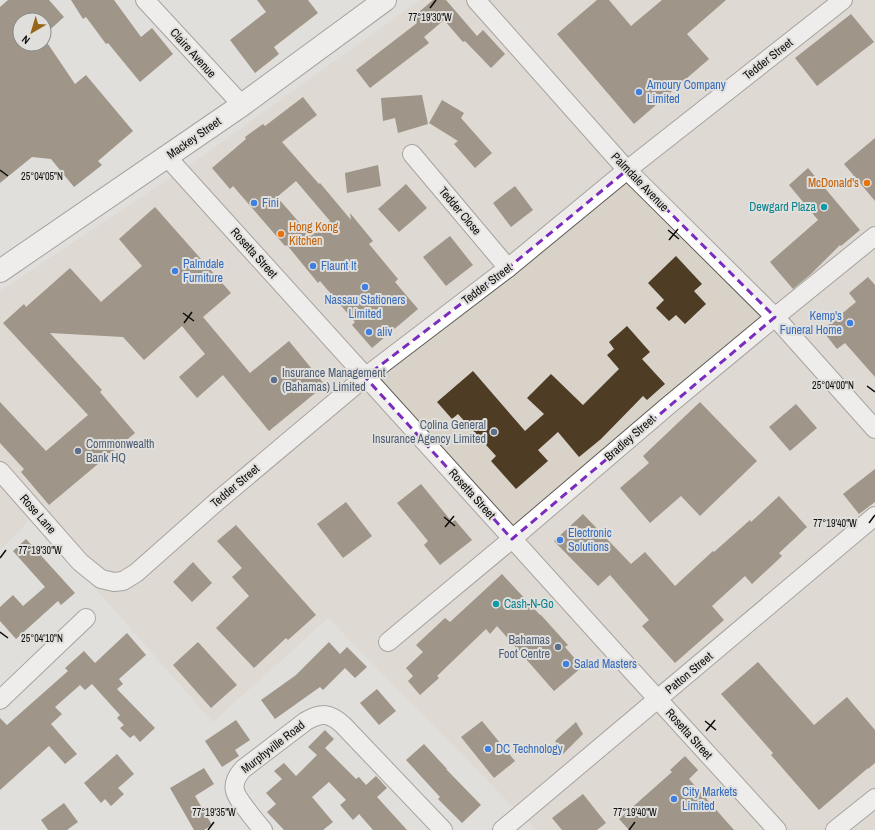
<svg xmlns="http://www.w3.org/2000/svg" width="875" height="830" viewBox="0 0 875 830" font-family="'Archivo Narrow',sans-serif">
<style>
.built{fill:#d9d2c8}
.building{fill:#4e3c24;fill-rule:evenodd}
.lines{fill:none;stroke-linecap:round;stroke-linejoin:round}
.street-casing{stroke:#5e5b58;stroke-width:20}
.secondary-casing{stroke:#5e5b58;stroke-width:24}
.street{stroke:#fff;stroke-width:18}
.secondary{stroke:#fff;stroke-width:22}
.marked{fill:none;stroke:#7b2cbf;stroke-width:3;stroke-dasharray:8 5;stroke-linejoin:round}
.ticks{fill:none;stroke:#0e0d0c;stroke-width:1.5}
.shop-dot{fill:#3f7fe0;stroke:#e1dfdb;stroke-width:1.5}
.food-dot{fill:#e8710a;stroke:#e1dfdb;stroke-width:1.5}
.culture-dot{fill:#0f9aa8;stroke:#e1dfdb;stroke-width:1.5}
.service-dot{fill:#5c6f8a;stroke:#e1dfdb;stroke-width:1.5}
.labels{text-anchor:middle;stroke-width:4;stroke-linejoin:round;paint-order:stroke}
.street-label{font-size:12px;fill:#0e0d0c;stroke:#e1dfdb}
.shop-label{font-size:12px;fill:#366cbe;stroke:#e1dfdb;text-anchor:start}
.food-label{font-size:12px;fill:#c56008;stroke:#e1dfdb;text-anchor:end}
.culture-label{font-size:12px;fill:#0d838f;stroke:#e1dfdb;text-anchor:end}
.service-label{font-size:12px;fill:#4e5e75;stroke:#e1dfdb;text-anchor:start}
.ticks-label{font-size:10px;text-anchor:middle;fill:#0e0d0c;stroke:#e1dfdb;stroke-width:4;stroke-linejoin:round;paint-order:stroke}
</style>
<rect width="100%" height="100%" fill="#e1dfdb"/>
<polygon class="built" points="420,0 875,0 875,830 536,830 328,618 213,722 32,517 0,551 0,291 194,162"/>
<g class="building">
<polygon points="8,0 49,0 64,17 44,35 44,20 20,20 20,44 48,44 75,84 86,75 133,131 98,161 102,165 74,187 51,159 32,157 0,183 0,7"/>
<polygon points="71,0 114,0 141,37 152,28 173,54 140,82 108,43 106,44 86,17 83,19"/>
<polygon points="257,0 308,0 318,13 274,47 279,54 255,73 230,40 266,12"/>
<polygon points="433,0 446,0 477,36 483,30 505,54 491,68 465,41 463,42 444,20 424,37 429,43 370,88 356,70 417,23 412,18"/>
<polygon points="597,0 609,0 631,26 662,0 726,0 687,34 709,59 634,124 557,34"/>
<polygon points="851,14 874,42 817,86 795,58"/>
<polygon points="422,95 428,124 398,133 395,118 383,121 381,98"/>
<path d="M 303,97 L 317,115 L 282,142 L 319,184 L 320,183 L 351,220 L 350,213 L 373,241 L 369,244 L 398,279 L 395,282 L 418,309 L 372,348 L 352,325 L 355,322 L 320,281 L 318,283 L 287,245 L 285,246 L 233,186 L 230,189 L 212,168 L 246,139 L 245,137 L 263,124 L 265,126 ZM 296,181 L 330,221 L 311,236 L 277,197 Z"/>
<polygon points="442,100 464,113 461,118 492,153 475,168 454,144 458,141 429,123"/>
<polygon points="875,138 875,201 844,164"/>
<polygon points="378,165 381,186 347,193 345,173"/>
<polygon points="808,168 860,230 841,246 840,245 811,274 793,289 770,262 818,220 789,185"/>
<polygon points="406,184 427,208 399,232 378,209"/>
<polygon points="515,186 533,210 511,227 493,203"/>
<polygon points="155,207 231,293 203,317 250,373 289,341 325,385 269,431 223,375 197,398 179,377 205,354 182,326 144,360 123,337 50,333 102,390 100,392 135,433 49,505 21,472 24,469 0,443 0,402 46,451 88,415 3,323 24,304 26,307 70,268 101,302 142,266 119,239"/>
<polygon points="450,236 473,265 446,286 423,257"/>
<polygon points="676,256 702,284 694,291 706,304 685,324 676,315 669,321 656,308 664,300 648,283"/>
<polygon points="868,277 875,285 875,377 845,343 837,349 822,330 856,302 849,293"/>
<polygon points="627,326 650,352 642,359 665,384 647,400 643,396 601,439 579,457 558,432 538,450 548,461 516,489 491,461 496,456 458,414 452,419 437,402 473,371 525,431 544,414 527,398 551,374 583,405 619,369 607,355 614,349 609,342"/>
<polygon points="700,402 757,461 700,516 681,496 650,523 620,488 649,463 643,456"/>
<polygon points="796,404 817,428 790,451 769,427"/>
<polygon points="875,469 875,502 859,514 843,494"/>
<polygon points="421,484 452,522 455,520 472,540 440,565 424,545 428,541 397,503"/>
<polygon points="779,496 807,527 779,553 782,556 752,584 745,576 712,606 724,620 675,663 642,626 649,620 610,575 598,586 554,541 583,514 631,564 645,552 675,586 713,551 714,552 750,520 751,522"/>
<polygon points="346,502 372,536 343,558 317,524"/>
<polygon points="236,525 316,615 288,640 286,638 254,668 216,628 249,596 232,577 242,568 217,541"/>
<polygon points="26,539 75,593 61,605 58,601 16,639 0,621 0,607 13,595 23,606 45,587 13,551"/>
<polygon points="193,562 212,583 192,602 173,582"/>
<polygon points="502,574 540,615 541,615 568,645 565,647 582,667 554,691 497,626 490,634 486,629 437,676 439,678 420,695 408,681 413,676 406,668 423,652 416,645 445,618 450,622"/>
<polygon points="127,633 146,655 119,679 123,684 117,689 155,728 140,742 134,735 130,738 120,728 124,725 117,718 120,715 92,684 85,690 80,685 55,707 62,714 51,724 77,754 65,764 49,746 0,790 0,718 7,725 68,671 65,668 84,651 95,663"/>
<polygon points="198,642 237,685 211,708 173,665"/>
<polygon points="329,642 340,654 347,647 367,667 355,678 345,668 323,690 320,687 275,719 261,700 296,675"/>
<polygon points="758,662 814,725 847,697 875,730 875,763 868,769 868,768 819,810 771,755 773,753 721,694"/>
<polygon points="377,689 396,711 379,725 360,703"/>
<polygon points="236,720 250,740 235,750 239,756 222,767 205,741"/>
<polygon points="482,721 515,761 494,778 461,737"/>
<polygon points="576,722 583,734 563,754 555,741"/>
<polygon points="325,730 334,739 325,748 356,779 359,777 366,785 376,776 387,788 377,797 407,830 373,830 359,814 353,820 340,805 346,800 329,782 312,797 333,822 323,830 284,830 267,812 276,804 266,793 282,779 274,771 284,763 296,776 317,755 308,747"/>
<polygon points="424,744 447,769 446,769 481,805 462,823 438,799 440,797 406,760"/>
<polygon points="117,754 134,774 118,788 124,794 111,806 105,799 101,803 84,783"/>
<polygon points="685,756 698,770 689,779 734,830 629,830 619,819 672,772 670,770"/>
<polygon points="204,768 214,784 195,796 212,825 204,830 194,830 170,788"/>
<polygon points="583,794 606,823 597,830 562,830 552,818"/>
<polygon points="64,803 78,822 67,830 48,830 41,820"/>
</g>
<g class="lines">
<defs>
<g id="street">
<polyline points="145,0 242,105"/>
<polyline points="476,0 627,170 775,317 875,429"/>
<polyline points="412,154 508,268"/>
<polyline points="167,157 632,671 777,830"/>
<polyline points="0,471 80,562 101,579 114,582 123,581 136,573 214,504 365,377 508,268 627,170 843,0"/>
<polyline points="388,642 512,539 669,405 775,317 875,236"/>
<polyline points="0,700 86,618"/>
<path d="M 263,830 C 257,823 252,817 247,810 C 235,795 228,786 243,769 L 306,721 C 322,712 330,713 343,725 L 443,830"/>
<polyline points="502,830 875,516"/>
<polyline points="835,830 875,798"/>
</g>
<polyline id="secondary" points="0,271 242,105 385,0"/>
</defs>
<use href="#street" class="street-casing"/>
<use href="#secondary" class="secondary-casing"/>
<use href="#street" class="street"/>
<use href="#secondary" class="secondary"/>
</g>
<path d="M0 0H875V830H0ZM 627,170 L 775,317 L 512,539 L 365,377 L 508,268 Z" fill="#e1dfdb" fill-opacity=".55" fill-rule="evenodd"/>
<path class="marked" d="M 627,170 L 775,317 L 512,539 L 365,377 L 508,268 Z"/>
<path class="ticks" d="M 430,8 L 436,0M 0,170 L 8,176M 668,230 L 679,239M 669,240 L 678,229M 183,313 L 194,321M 184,323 L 192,312M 867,386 L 875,392M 444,517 L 455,526M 869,523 L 875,515M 445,527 L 454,516M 0,558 L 6,550M 0,632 L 8,638M 705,721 L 716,730M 706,731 L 715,720M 208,830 L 214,822M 629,830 L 635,822"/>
<g class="shop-dot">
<circle cx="639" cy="92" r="4"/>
<circle cx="254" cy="203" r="4"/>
<circle cx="313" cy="266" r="4"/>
<circle cx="175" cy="271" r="4"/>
<circle cx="365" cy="287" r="4"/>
<circle cx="850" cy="323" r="4"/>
<circle cx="369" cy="332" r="4"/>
<circle cx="560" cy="540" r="4"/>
<circle cx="566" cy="664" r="4"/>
<circle cx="488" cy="749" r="4"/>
<circle cx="674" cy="799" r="4"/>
</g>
<g class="food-dot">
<circle cx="867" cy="183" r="4"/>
<circle cx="281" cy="234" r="4"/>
</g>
<g class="culture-dot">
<circle cx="824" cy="207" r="4"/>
<circle cx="496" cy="604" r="4"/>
</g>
<g class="service-dot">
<circle cx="274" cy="380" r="4"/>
<circle cx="494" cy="432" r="4"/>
<circle cx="78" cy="451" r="4"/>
<circle cx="558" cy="647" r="4"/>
</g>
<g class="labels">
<g class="street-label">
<text transform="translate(193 53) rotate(48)" y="4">Claire Avenue</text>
<text transform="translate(768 59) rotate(-38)" y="4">Tedder Street</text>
<text transform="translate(194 138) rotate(-35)" y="4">Mackey Street</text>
<text transform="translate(640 182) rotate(46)" y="4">Palmdale Avenue</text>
<text transform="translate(460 211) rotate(50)" y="4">Tedder Close</text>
<text transform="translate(254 253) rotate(48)" y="4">Rosetta Street</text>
<text transform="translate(487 284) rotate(-37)" y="4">Tedder Street</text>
<text transform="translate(630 438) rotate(-41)" y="4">Bradley Street</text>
<text transform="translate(235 486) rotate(-40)" y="4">Tedder Street</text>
<text transform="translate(472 494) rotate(48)" y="4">Rosetta Street</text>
<text transform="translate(38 514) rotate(49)" y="4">Rose Lane</text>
<text transform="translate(689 673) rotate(-40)" y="4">Patton Street</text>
<text transform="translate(689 734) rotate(48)" y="4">Rosetta Street</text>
<text transform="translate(273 747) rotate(-38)" y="4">Murphyville Road</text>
</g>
<g class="shop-label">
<text x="647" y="89">Amoury Company<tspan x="647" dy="14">Limited</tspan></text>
<text x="262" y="207">Fini</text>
<text x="183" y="268">Palmdale<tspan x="183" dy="14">Furniture</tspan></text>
<text x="321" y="270">Flaunt It</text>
<text x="365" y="304" text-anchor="middle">Nassau Stationers<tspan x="365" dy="14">Limited</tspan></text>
<text x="842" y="320" text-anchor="end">Kemp's<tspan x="842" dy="14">Funeral Home</tspan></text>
<text x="377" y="336">aliv</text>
<text x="568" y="537">Electronic<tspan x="568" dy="14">Solutions</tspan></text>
<text x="574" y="668">Salad Masters</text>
<text x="496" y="753">DC Technology</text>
<text x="682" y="796">City Markets<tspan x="682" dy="14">Limited</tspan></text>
</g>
<g class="food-label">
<text x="859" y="187">McDonald's</text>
<text x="289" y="231" text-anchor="start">Hong Kong<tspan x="289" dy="14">Kitchen</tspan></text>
</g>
<g class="culture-label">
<text x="816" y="211">Dewgard Plaza</text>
<text x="504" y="608" text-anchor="start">Cash-N-Go</text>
</g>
<g class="service-label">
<text x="282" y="377">Insurance Management<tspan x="282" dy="14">(Bahamas) Limited</tspan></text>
<text x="486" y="429" text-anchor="end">Colina General<tspan x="486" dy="14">Insurance Agency Limited</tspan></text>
<text x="86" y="448">Commonwealth<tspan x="86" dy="14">Bank HQ</tspan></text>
<text x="550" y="644" text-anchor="end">Bahamas<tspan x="550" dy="14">Foot Centre</tspan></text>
</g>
</g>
<g class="ticks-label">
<text x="430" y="21">77°19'30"W</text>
<text x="42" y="180">25°04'05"N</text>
<text x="833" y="389">25°04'00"N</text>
<text x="835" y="527">77°19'40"W</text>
<text x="40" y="554">77°19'30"W</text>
<text x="42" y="642">25°04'10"N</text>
<text x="214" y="816">77°19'35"W</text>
<text x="635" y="816">77°19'40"W</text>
</g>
<g transform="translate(32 32) rotate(218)"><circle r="19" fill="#e1dfdb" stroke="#8d8b88"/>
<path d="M0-3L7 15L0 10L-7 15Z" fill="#976618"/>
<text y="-6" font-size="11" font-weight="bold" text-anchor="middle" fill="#0e0d0c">N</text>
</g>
</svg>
